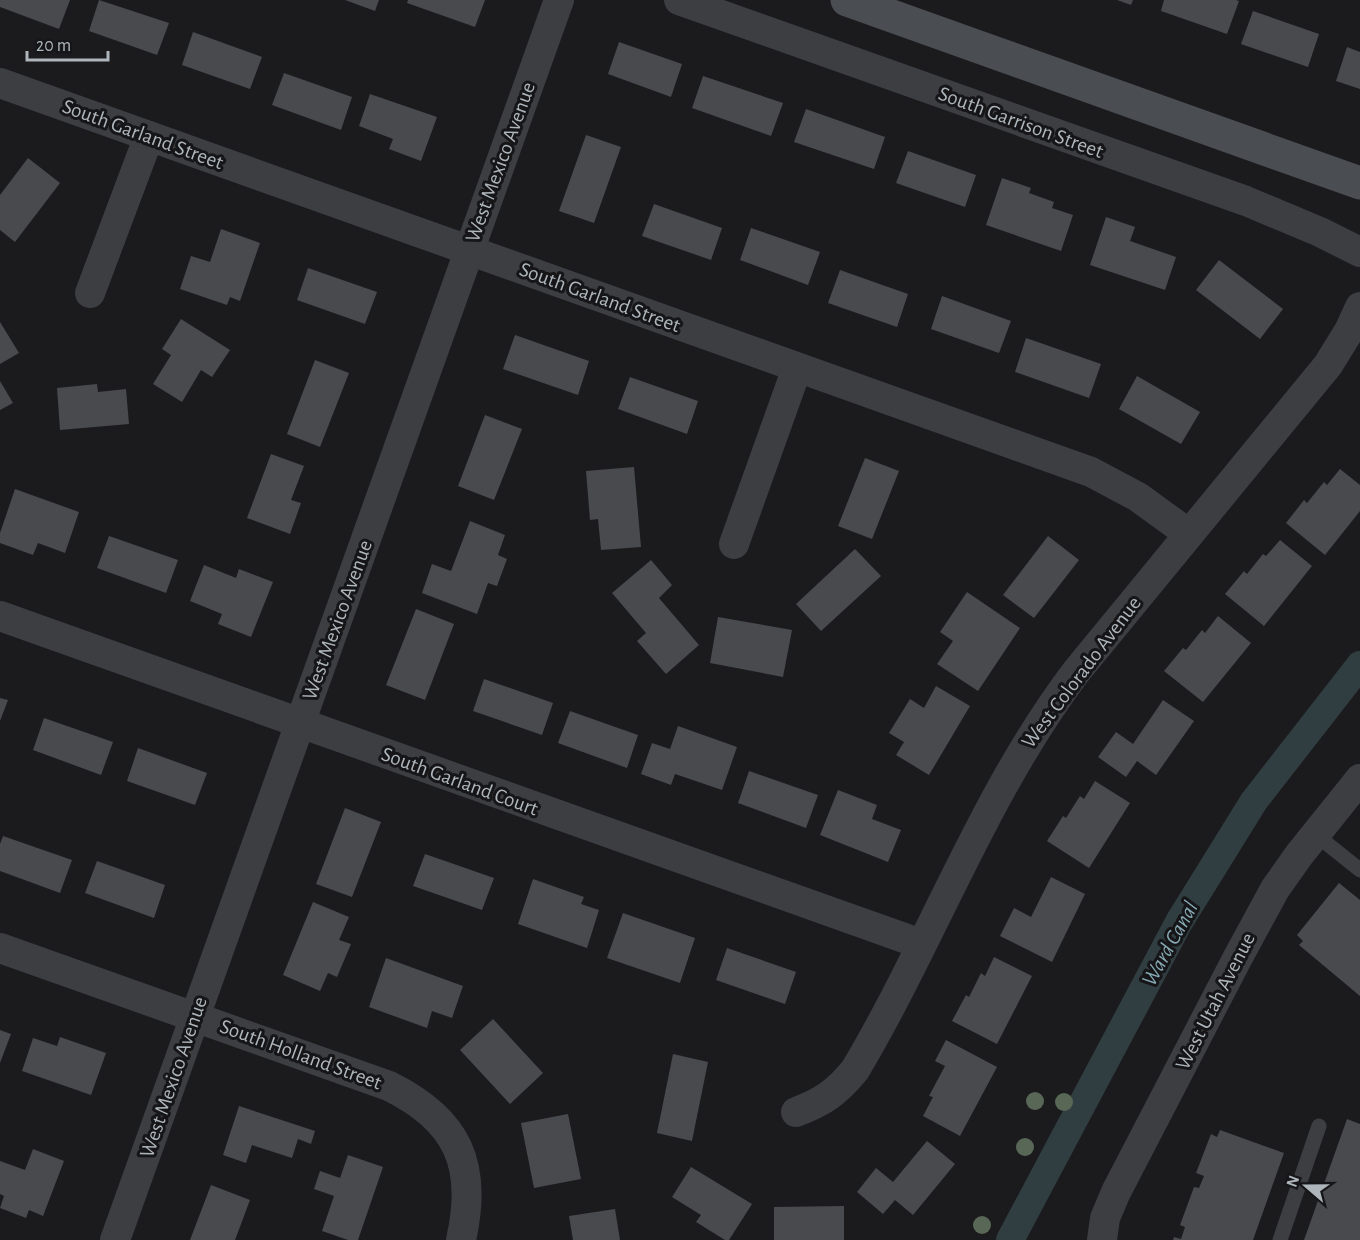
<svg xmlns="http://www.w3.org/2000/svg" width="1360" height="1240" viewBox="0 0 1360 1240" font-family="'Alegreya Sans',sans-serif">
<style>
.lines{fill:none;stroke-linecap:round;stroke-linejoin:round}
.canal{stroke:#313e41;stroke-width:28}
.building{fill:#484a4d}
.service{stroke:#3c3e42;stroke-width:15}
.minor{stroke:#3c3e42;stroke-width:30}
.secondary{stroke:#4a4e52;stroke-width:33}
.tree{fill:#596757}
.labels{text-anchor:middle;stroke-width:6;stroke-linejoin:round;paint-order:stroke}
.street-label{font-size:21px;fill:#aeb6bc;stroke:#161618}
.water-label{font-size:22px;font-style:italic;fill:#87aab5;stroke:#161618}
</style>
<rect width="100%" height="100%" fill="#1b1b1d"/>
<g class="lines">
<polyline class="canal" points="1010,1240 1179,922 1254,801 1360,665"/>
</g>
<g class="building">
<polygon points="0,0 70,0 59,29 0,7"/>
<polygon points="99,0 169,23 157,55 89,31"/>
<polygon points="345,0 379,0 375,11"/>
<polygon points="408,0 485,0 475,27 407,3"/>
<polygon points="1117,0 1133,0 1131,5"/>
<polygon points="1164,0 1236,0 1239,1 1227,34 1161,11"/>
<polygon points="1253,11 1319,34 1308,67 1241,44"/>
<polygon points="193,32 262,57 250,89 182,65"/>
<polygon points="619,42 682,64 671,97 608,74"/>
<polygon points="1347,47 1360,52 1360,89 1336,81"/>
<polygon points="284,73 352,97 341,130 272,105"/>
<polygon points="703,76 783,103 771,136 692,108"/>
<polygon points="370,94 437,117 421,161 389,149 393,139 359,126"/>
<polygon points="806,109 885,137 874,169 794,142"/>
<polygon points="586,135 621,147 594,223 559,211"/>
<polygon points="908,151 976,175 965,207 896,183"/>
<polygon points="28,158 60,183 15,242 0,230 0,195"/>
<polygon points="1002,178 1031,188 1029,193 1054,202 1052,208 1073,215 1061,251 986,225"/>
<polygon points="654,204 722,228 711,260 642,236"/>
<polygon points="1106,217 1135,227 1130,241 1176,257 1165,290 1090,265"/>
<polygon points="751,228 820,252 808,285 740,260"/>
<polygon points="221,229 260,243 240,301 230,297 227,305 180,289 191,256 210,262"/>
<polygon points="1219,260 1283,309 1260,339 1196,290"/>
<polygon points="308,268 377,292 365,324 297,300"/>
<polygon points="840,270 908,294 897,327 828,303"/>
<polygon points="942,296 1011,321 999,353 931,329"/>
<polygon points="181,319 230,350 212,377 201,370 182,402 153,384 171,355 162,349"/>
<polygon points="0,322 19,353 0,364"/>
<polygon points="515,335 589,361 578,395 503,369"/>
<polygon points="1026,338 1101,364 1089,398 1015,372"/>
<polygon points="315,360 349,373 320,447 287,434"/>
<polygon points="1137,376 1200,412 1181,444 1119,409"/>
<polygon points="630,377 698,401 687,434 618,409"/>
<polygon points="0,381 13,403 0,410"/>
<polygon points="97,384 98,392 126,389 129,424 60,430 57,388"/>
<polygon points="485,415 522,429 494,500 458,486"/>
<polygon points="271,454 304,466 291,500 301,503 290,534 247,518"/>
<polygon points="865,458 899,471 872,539 838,526"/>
<polygon points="634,467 641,547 601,550 598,519 590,520 586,471"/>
<polygon points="1340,469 1360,485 1360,511 1325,555 1286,523 1304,500 1307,503 1324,482 1327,485"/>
<polygon points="15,489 79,512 65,553 38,543 33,555 0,543 0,533"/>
<polygon points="470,521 505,535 498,555 507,559 497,586 488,583 477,614 422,593 432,564 451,571"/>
<polygon points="109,536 178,560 166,593 97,568"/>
<polygon points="1048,536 1079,560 1034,618 1003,595"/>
<polygon points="1280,540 1312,566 1264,626 1225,594 1244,571 1247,574 1263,554 1266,556"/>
<polygon points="855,549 881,576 821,631 796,604"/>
<polygon points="651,560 672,585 659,598 699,645 666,674 637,641 646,633 612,593"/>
<polygon points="204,565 236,578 239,569 273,582 251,637 218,624 222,614 190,601"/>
<polygon points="967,592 1020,628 978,691 937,664 953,641 940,632"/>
<polygon points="416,609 454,624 425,700 386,685"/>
<polygon points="1218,616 1251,643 1203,702 1164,671 1183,648 1186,650 1202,630 1205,633"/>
<polygon points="718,617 792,630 783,677 710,663"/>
<polygon points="484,679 553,703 542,735 473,711"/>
<polygon points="936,686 970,706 929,775 896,755 904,742 889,733 910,699 924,708"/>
<polygon points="0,698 8,700 0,721"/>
<polygon points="1163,700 1194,721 1156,775 1137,761 1126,777 1098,757 1116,732 1133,744"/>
<polygon points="570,711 638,735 627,768 558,743"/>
<polygon points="44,718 113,742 101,775 33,750"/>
<polygon points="678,726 737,747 722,790 675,774 671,785 641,774 652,743 670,749"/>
<polygon points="138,748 207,773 195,805 127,781"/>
<polygon points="749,771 818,795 806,828 738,803"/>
<polygon points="1095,781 1130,803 1089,868 1047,841 1063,816 1066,818 1080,796 1084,799"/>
<polygon points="838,790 877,805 872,819 901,830 888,862 820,835"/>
<polygon points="345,808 381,822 352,897 316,884"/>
<polygon points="3,836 72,860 60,893 0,871 0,844"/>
<polygon points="425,854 494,878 482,910 413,886"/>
<polygon points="97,861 165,885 154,918 85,893"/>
<polygon points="1051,877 1085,894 1052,962 1000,936 1014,908 1031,917"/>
<polygon points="533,879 584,897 581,904 599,910 587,948 518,924"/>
<polygon points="1339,883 1360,900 1360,996 1299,945 1303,941 1297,935"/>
<polygon points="313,902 349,917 339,940 351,944 337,977 328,973 320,991 283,975"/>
<polygon points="623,913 695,938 680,983 607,958"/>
<polygon points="727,948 796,972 785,1004 716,980"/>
<polygon points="994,957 1032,976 997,1044 952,1021 966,995 969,997 981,973 985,976"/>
<polygon points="386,958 463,986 452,1018 432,1011 427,1028 369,1007"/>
<polygon points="493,1019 543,1073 510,1104 460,1050"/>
<polygon points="0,1030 11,1034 0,1063"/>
<polygon points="60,1037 106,1053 91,1095 22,1071 33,1038 57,1046"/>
<polygon points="946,1040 997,1067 960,1136 923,1116 933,1097 929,1096 945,1066 935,1061"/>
<polygon points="673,1054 708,1062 692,1141 657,1133"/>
<polygon points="239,1106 315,1131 311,1144 298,1139 292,1158 252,1145 246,1163 223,1155"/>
<polygon points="568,1114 581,1179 534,1188 521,1123"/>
<polygon points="1347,1119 1360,1124 1360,1240 1304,1240"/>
<polygon points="1220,1130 1284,1153 1253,1240 1173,1240 1174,1237 1181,1239 1185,1227 1180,1225 1194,1187 1199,1188 1204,1176 1196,1173 1211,1134 1217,1137"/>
<polygon points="927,1141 955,1164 913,1215 895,1200 883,1214 857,1192 876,1168 893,1182"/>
<polygon points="33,1149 64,1161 43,1216 29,1210 26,1218 0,1208 4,1196 0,1194 0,1161 25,1170"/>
<polygon points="348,1155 383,1167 358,1240 348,1240 322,1231 334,1196 314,1189 320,1171 340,1178"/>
<polygon points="691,1167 752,1204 729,1240 725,1240 696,1222 701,1215 672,1197"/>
<polygon points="211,1185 250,1200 235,1240 190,1240"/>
<polygon points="844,1206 844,1240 774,1240 774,1207"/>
<polygon points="615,1209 620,1240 573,1240 569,1216"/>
</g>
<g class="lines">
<g class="service">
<polyline points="1315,834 1360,870"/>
<polyline points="1280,1240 1319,1126"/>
</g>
<g class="minor">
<polyline points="679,0 1246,201 1320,232 1360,252"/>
<polyline points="0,83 1091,472 1138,497 1189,534"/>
<polyline points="90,293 149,136"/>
<polyline points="734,544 797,368"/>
<polyline points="0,616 921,944"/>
<path d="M 0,948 L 389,1086 C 458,1120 478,1165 461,1240"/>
<path d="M 796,1112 C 823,1102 837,1092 855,1070 C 933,939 983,795 1076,672 L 1328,365 L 1349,331 L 1360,307"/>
<polyline points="115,1240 559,0"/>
<polyline points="1102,1240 1105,1218 1116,1192 1237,959 1275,889 1299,855 1360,779"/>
</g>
<polyline class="secondary" points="847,0 1360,183"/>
</g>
<g class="tree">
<circle cx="1035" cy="1101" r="9"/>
<circle cx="1064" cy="1102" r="9"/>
<circle cx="1025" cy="1147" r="9"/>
<circle cx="982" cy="1225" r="9"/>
</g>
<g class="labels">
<g class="street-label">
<text transform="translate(1021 122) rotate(20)" y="7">South Garrison Street</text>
<text transform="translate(143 134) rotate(20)" y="7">South Garland Street</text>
<text transform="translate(500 162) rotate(-70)" y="7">West Mexico Avenue</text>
<text transform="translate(600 297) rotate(20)" y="7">South Garland Street</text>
<text transform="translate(337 620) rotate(-70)" y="7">West Mexico Avenue</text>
<text transform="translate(1081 672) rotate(-53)" y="7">West Colorado Avenue</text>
<text transform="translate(460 781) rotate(20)" y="7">South Garland Court</text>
<text transform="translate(1215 1001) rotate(-63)" y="7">West Utah Avenue</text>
<text transform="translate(301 1054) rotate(20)" y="7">South Holland Street</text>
<text transform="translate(173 1077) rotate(-71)" y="7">West Mexico Avenue</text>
</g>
<g class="water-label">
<text transform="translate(1169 943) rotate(-61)" y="8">Ward Canal</text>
</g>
</g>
<g transform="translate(1306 1186) rotate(290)" stroke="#161618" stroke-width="4.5" paint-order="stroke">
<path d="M0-4.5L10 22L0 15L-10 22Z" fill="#aeb6bc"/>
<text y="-9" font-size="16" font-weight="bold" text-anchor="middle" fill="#aeb6bc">N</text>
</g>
<path d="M27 51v9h81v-9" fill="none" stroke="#aeb6bc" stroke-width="3"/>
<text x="36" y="51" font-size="18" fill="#aeb6bc" stroke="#161618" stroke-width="4.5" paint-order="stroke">20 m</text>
</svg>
